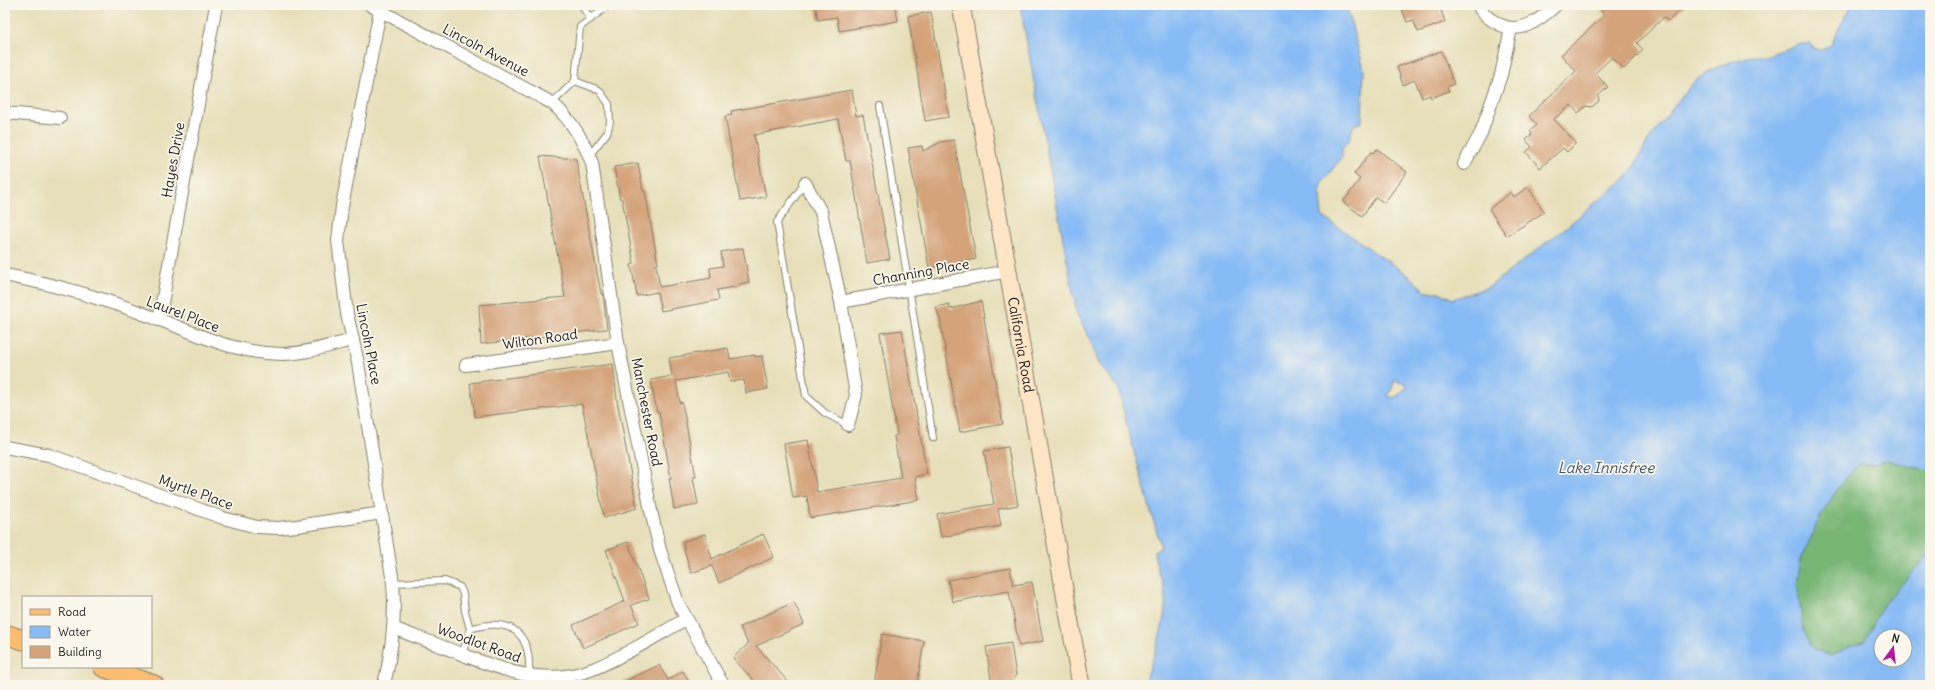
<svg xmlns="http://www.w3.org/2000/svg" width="1935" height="690" viewBox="0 0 1935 690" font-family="Delius,sans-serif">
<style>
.forest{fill:#77b574;stroke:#4a6848}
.water{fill:#87bbf5;stroke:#526c88;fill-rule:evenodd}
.building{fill:#d4a37a}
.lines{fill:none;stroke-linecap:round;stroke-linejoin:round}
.service-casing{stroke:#827e6a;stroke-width:8}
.minor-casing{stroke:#827e6a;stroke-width:14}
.secondary-casing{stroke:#827e6a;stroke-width:19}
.primary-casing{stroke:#827e6a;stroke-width:21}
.service{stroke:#fff;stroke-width:6}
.minor{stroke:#fff;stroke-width:12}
.secondary{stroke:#fee5c5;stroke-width:17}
.primary{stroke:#fcbd6f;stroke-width:19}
.labels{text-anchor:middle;stroke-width:3.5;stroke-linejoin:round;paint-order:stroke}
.street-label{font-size:14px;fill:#1c1c1c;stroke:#fbf7ec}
.water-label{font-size:15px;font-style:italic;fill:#415468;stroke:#fbf7ec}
</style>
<rect width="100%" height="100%" fill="#fbf7ec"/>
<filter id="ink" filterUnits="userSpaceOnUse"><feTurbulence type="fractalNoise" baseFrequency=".025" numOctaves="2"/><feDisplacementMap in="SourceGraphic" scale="8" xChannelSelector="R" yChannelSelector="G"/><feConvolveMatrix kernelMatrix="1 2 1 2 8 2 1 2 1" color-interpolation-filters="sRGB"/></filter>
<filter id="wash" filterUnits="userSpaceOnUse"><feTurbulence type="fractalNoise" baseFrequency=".012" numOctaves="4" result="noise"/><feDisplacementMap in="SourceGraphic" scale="16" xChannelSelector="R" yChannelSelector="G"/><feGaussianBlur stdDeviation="0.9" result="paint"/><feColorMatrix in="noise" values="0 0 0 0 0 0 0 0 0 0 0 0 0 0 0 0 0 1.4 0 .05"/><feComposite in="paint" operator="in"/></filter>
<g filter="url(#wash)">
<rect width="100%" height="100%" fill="#e7dfb9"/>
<polygon class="forest" points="1886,460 1930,471 1930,553 1883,605 1865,641 1831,655 1813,649 1803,630 1797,583 1801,560 1820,517 1838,488 1858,464 1874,464"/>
<path class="water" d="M 1020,5 L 1346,5 L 1364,69 L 1362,122 L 1354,125 L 1349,140 L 1342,148 L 1342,157 L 1322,183 L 1320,195 L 1322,216 L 1408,275 L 1426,292 L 1439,292 L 1453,299 L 1489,287 L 1564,229 L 1629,175 L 1648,141 L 1676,103 L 1695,81 L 1706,73 L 1721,65 L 1751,56 L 1765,56 L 1796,45 L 1810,43 L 1812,47 L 1819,50 L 1831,45 L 1841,24 L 1850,9 L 1850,5 L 1930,5 L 1930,471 L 1886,460 L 1874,464 L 1858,464 L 1838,488 L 1820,517 L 1801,560 L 1797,583 L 1803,630 L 1813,649 L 1831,655 L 1865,641 L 1883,605 L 1930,553 L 1930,685 L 1146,685 L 1147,677 C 1154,652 1167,624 1165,596 C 1164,581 1155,567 1154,552 L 1161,547 L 1128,430 L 1118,387 L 1099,364 L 1089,337 L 1077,315 ZM 1396,379 L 1399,383 L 1405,382 L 1407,387 L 1396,397 L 1388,397 ZM 1881,636 L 1905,636 L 1905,660 L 1881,660 Z"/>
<g id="blocks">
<g class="building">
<polygon points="815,5 839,5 839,8 857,5 895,5 898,21 839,31 837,17 818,20"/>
<polygon points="1400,5 1435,5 1437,9 1440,7 1445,22 1418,32 1413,20 1407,22"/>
<polygon points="1608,5 1686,5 1668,21 1664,17 1637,43 1643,50 1624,69 1612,57 1595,73 1608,87 1598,96 1599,101 1592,107 1586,106 1578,113 1571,105 1554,119 1576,143 1567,152 1563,148 1540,168 1526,152 1532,147 1526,140 1532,134 1530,131 1537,125 1529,116 1576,71 1561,55 1605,15 1601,11"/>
<polygon points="931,12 949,117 925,121 908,16"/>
<polygon points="1441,51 1454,84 1447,87 1449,91 1431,98 1430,95 1422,98 1415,80 1403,85 1397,67"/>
<polygon points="852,90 856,116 863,115 890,259 867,263 850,161 846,161 838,119 754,135 766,197 740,201 725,116 732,115 731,111"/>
<polygon points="954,140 976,259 929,268 908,148 922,146 923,151 941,142"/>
<polygon points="1377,149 1407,172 1384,203 1376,197 1362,216 1343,202 1360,179 1354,174 1371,152 1373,153"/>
<polygon points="540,156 576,159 601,294 603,293 607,329 481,344 479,305 565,297"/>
<polygon points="638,163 643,191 645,191 658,264 656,265 660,287 711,278 710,268 723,266 721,252 743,248 749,282 740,284 740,286 717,290 719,300 661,311 657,292 637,296 631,265 634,264 622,199 620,199 614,167"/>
<polygon points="1528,187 1544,212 1507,236 1489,209 1511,192 1514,197"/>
<polygon points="981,301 1003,424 960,432 940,320 936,307 949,304 950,309"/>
<polygon points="902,330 927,474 915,477 919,500 810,518 807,496 793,498 784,444 808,440 817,492 901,478 894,436 897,435 880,333"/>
<polygon points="728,348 730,359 755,355 755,357 762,356 768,389 746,393 744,380 730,382 728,372 676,381 680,403 682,402 696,477 693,477 698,505 674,509 669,478 671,478 659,412 657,412 651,380 672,376 669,358"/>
<polygon points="613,364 617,400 637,508 604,518 582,404 475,417 470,383"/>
<polygon points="1008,447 1018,505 998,509 1001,526 941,537 937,514 994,504 984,451"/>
<polygon points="705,534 712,559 763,534 774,557 719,583 712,566 691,573 682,542"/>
<polygon points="628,542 649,599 631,605 639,623 583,648 573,625 625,601 606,550"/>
<polygon points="1010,568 1013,585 1032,582 1043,641 1019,646 1009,591 953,602 948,580"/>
<polygon points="794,602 804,624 756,646 791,685 758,685 733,658 748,644 740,627"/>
<polygon points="882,634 924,641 917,685 874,685"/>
<polygon points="1011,643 1016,676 1014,677 1015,685 992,685 986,647"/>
<polygon points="659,665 668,680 683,671 691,685 617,685"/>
</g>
</g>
</g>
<g filter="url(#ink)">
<use href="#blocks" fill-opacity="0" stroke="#827e6a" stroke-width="1"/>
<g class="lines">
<defs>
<g id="service">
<polyline points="581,5 591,19"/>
<polyline points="575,81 580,27 609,5"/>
<polyline points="552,103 575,81 599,90 609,104 610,122 607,133 589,156"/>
<polyline points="880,106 933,438"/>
<polyline points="805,183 777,222 806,396 825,413 848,425"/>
<polyline points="393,583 445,581 460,587 463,594 465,611 470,629 462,655"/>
<path d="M 470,629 C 511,616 532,633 529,676"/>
</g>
<g id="minor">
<path d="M 370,5 L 552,103 C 572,121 582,138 592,163 L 618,343 L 651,511 L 660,550 L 678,603 L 723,685"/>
<path d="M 1478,5 C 1481,12 1488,18 1495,22 C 1518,37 1539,21 1556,5"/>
<path d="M 380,11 L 342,206 L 338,241 L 347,314 L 358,363 L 393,583 C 396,617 392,651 384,685"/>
<polyline points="5,113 60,118"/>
<polyline points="1464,164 1481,133 1501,75 1511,28"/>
<polyline points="805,183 821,212 841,302 856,395 848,425"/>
<path d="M 5,275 C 58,285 109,300 160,320 C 203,336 234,353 282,354 C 306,354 330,345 353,340"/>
<polyline points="841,302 1008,271"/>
<polyline points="159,320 216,5"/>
<polyline points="466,365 618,343"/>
<polyline points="5,447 49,455 69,462 223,518 257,527 278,528 297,526 382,513"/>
<path d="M 393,628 C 416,637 439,645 461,654 C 504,671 547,687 593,669 C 625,656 656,636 686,619"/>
</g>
<g id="secondary">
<path id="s1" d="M 961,5 L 1081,685"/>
</g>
<g id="primary">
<polyline points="5,634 23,640"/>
<polyline points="103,667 154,685"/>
</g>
</defs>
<use href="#service" class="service-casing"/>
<use href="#minor" class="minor-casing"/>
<use href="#secondary" class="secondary-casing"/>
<use href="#primary" class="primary-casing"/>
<use href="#service" class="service"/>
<use href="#minor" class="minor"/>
<use href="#secondary" class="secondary"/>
<use href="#primary" class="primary"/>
</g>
</g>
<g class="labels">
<g class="street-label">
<text transform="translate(486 50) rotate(28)" y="5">Lincoln Avenue</text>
<text transform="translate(173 160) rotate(-80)" y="5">Hayes Drive</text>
<text transform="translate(921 272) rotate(-10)" y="5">Channing Place</text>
<text transform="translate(183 314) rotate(21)" y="5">Laurel Place</text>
<text transform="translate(540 339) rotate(-8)" y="5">Wilton Road</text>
<text transform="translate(369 344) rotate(79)" y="5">Lincoln Place</text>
<text dy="5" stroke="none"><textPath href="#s1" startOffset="345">California Road</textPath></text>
<text transform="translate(647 412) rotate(79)" y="5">Manchester Road</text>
<text transform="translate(196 492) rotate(20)" y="5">Myrtle Place</text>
<text transform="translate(479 643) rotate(20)" y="5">Woodlot Road</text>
</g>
<g class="water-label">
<text x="1606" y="473">Lake Innisfree</text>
</g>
</g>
<rect width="1935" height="690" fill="none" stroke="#fbf7ec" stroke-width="20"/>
<rect x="22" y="596" width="130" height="72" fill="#fbf7ec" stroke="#a29f99"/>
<rect x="30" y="609" width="20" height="6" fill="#fcbd6f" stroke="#a29f99"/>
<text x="58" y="616" font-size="12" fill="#1c1c1c">Road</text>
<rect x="30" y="626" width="20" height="12" fill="#87bbf5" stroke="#a29f99"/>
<text x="58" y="636" font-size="12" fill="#1c1c1c">Water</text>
<rect x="30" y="646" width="20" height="12" fill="#d4a37a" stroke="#a29f99"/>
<text x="58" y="656" font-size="12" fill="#1c1c1c">Building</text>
<g transform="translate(1893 648) rotate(15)"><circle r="19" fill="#fbf7ec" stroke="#a29f99"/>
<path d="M0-3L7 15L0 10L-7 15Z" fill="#b5179e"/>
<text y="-6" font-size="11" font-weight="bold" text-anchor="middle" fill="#1c1c1c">N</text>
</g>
</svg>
